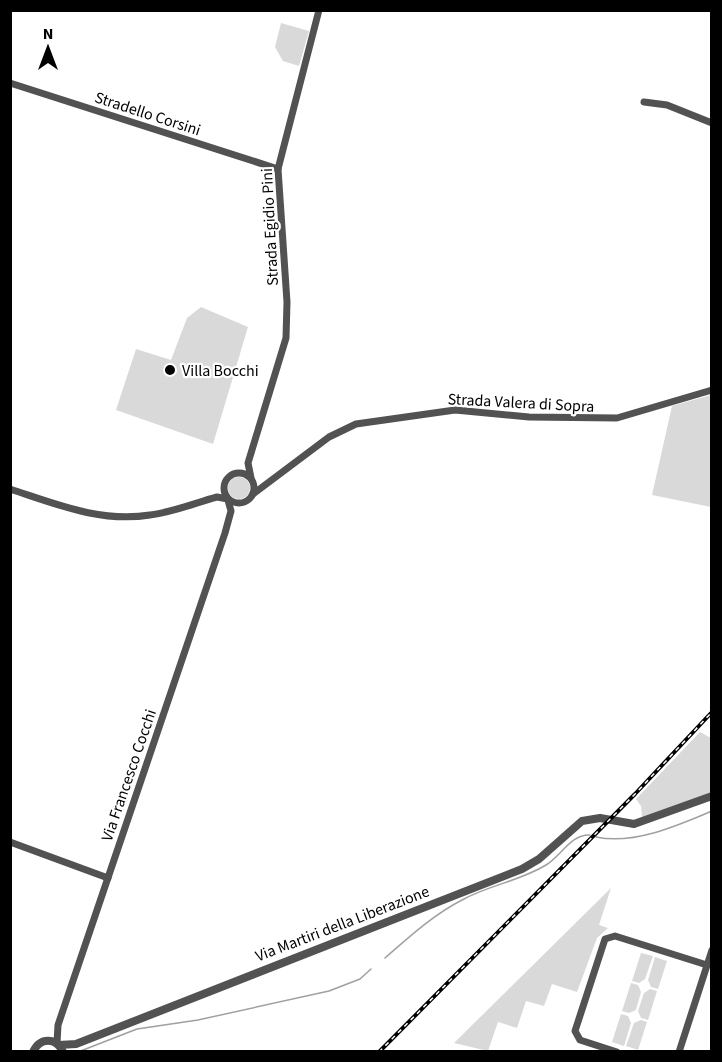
<svg xmlns="http://www.w3.org/2000/svg" width="722" height="1062" viewBox="0 0 722 1062" font-family="'Source Sans 3',sans-serif">
<style>
.green{fill:#d9d9d9}
.lines{fill:none;stroke-linecap:round;stroke-linejoin:round}
.stream{stroke:#a0a0a0;stroke-width:1.5}
.minor{stroke:#525252;stroke-width:7}
.tertiary{stroke:#525252;stroke-width:8}
.rail-casing{stroke:#000;stroke-width:4}
.rail{stroke:#fff;stroke-width:1.5;stroke-dasharray:4.5;stroke-linecap:butt}
.poi-dot{fill:#000;stroke:#fff;stroke-width:2}
.labels{text-anchor:middle;stroke-width:4.5;stroke-linejoin:round;paint-order:stroke}
.street-label{font-size:16px;fill:#000;stroke:#fff}
.poi-label{font-size:16px;fill:#000;stroke:#fff;text-anchor:start}
</style>
<rect width="100%" height="100%" fill="#fff"/>
<g class="green">
<polygon points="281,23 309,31 299,66 283,61 275,47"/>
<polygon points="201,307 248,327 213,444 116,410 136,349 171,360 187,318"/>
<polygon points="711,395 711,507 652,495 672,406"/>
<circle cx="239" cy="488" r="11"/>
<polygon points="700,732 711,738 711,792 642,817 641,806 636,799"/>
<polygon points="611,888 599,925 608,928 597,938 577,992 552,984 544,1006 526,1001 517,1028 498,1022 488,1051 454,1043"/>
<polygon points="641,953 653,956 645,979 639,983 632,981"/>
<polygon points="655,957 667,961 658,989 651,987 648,980"/>
<polygon points="631,983 638,985 641,992 636,1010 629,1013 622,1011"/>
<polygon points="650,989 657,991 648,1020 641,1018 638,1011 644,993"/>
<polygon points="621,1014 628,1016 631,1023 624,1046 612,1042"/>
<polygon points="641,1020 647,1022 638,1050 626,1046 634,1023"/>
</g>
<g class="lines">
<g class="stream">
<path d="M 596,837 C 633,845 677,826 712,811"/>
<path d="M 385,958 C 409,937 433,915 462,900 C 489,885 520,881 546,865 C 561,856 571,834 590,835"/>
<polyline points="78,1052 137,1029 198,1020 329,991 360,979 371,969"/>
</g>
<g class="minor">
<polyline points="10,83 278,169"/>
<polyline points="644,102 667,105 712,123"/>
<circle cx="239" cy="488" r="15"/>
<polyline points="251,478 248,463 286,338 287,302 278,169 319,10"/>
<path d="M 10,489 C 56,504 101,523 150,515 C 174,512 195,503 217,497 L 228,499"/>
<polyline points="253,494 329,437 356,424 455,410 529,417 617,418 712,390"/>
<polyline points="10,842 108,878"/>
<polyline points="57,1043 58,1025 225,533 231,511 228,500"/>
<polyline points="617,1052 580,1040 575,1031 605,939 615,936 707,965"/>
<polyline points="679,1052 712,950"/>
</g>
<g class="tertiary">
<polyline points="59,1045 76,1044 522,869 539,859 582,821 600,818 634,824 712,796"/>
<path d="M 33,1052 C 40,1037 56,1037 63,1052"/>
</g>
<defs>
<polyline id="rail" points="379,1052 635,794 712,712"/>
</defs>
<use href="#rail" class="rail-casing"/>
<use href="#rail" class="rail"/>
</g>
<circle class="poi-dot" cx="170" cy="370" r="6"/>
<g class="labels">
<g class="street-label">
<text transform="translate(148 113) rotate(18)" y="6">Stradello Corsini</text>
<text transform="translate(269 227) rotate(-93)" y="6">Strada Egidio Pini</text>
<text transform="translate(521 402) rotate(3)" y="6">Strada Valera di Sopra</text>
<text transform="translate(128 775) rotate(-71)" y="6">Via Francesco Cocchi</text>
<text transform="translate(342 923) rotate(-21)" y="6">Via Martiri della Liberazione</text>
</g>
<g class="poi-label">
<text x="182" y="376">Villa Bocchi</text>
</g>
</g>
<rect width="722" height="1062" fill="none" stroke="#000000" stroke-width="24"/>
<g transform="translate(48 48)" stroke="#ffffff" stroke-width="4.5" paint-order="stroke">
<path d="M0-4.5L10 22L0 15L-10 22Z" fill="#000000"/>
<text y="-9" font-size="16" font-weight="bold" text-anchor="middle" fill="#000000">N</text>
</g>
</svg>
